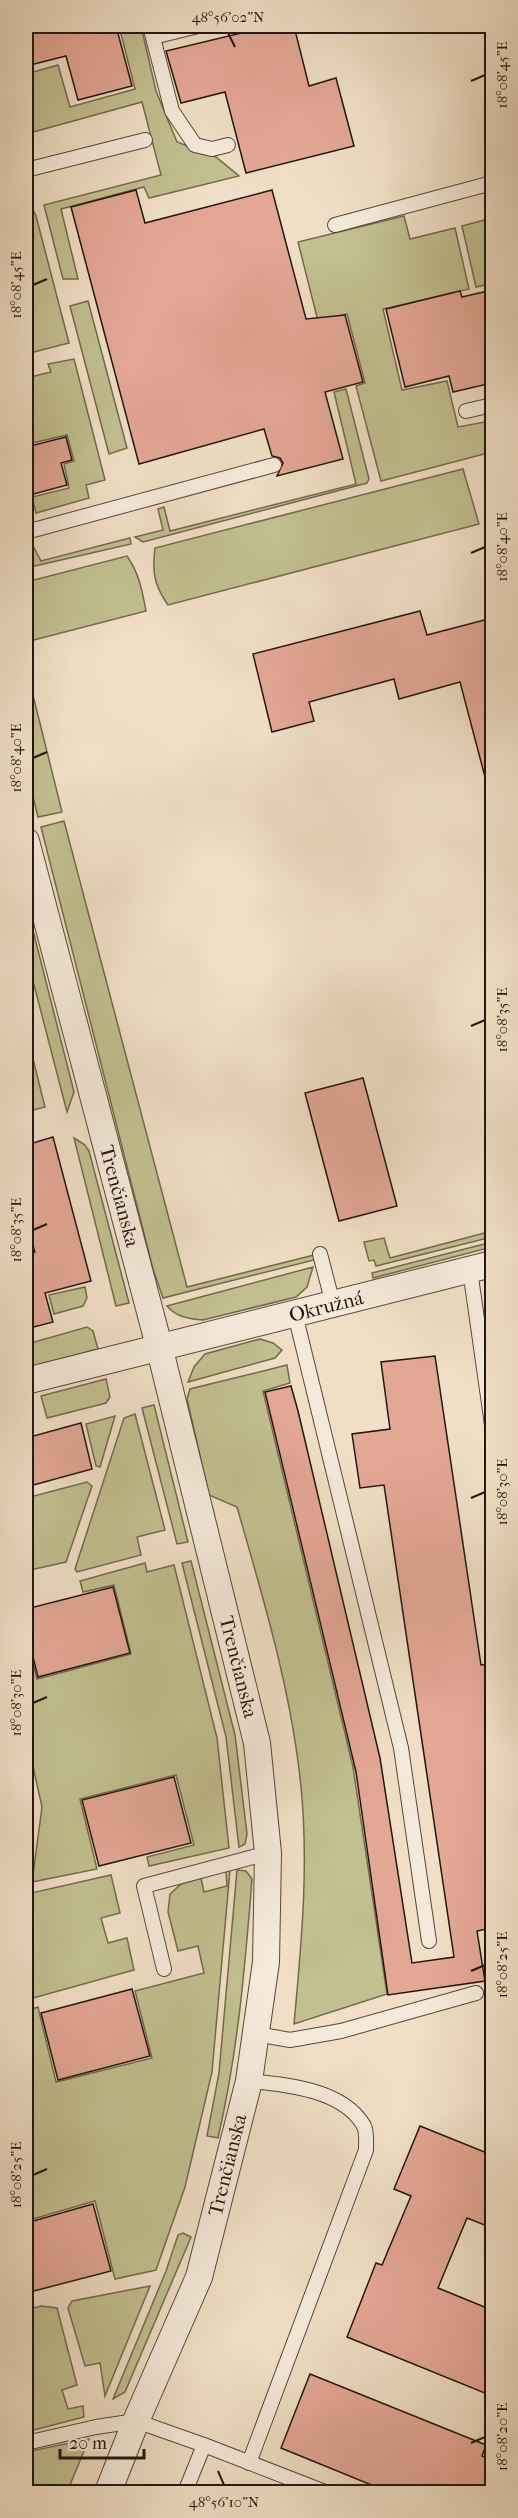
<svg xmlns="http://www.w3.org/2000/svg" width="518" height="2518" viewBox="0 0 518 2518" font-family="'IM FELL French Canon',serif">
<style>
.green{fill:#c2bf90;stroke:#736a4e;stroke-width:1.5}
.building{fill:#e3a796;stroke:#24150d;stroke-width:1.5}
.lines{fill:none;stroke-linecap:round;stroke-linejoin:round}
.service-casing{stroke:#57483b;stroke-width:16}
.minor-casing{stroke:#57483b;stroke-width:28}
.service{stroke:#f5eada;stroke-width:14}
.minor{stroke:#f5eada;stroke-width:26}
.ticks{fill:none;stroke:#24150d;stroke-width:2}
.labels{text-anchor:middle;stroke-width:4.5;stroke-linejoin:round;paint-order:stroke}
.street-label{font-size:20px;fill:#24150d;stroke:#f5eada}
.neatline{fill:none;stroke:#24150d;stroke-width:2}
.ticks-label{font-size:15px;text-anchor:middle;fill:#24150d}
</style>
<rect width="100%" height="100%" fill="#f0dfc6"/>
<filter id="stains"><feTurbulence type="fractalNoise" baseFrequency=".00333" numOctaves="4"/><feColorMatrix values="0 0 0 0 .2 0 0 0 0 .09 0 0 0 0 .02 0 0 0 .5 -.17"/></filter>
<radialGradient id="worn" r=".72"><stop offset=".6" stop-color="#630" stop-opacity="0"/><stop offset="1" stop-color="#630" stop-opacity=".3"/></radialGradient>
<g class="green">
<polygon points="119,26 141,26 156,91 177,142 216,157 239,176 149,198 144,187 61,209 78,279 63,279 44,205 161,175 142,102 26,134 26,74 58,65 70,107 135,89"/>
<polygon points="32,208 36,216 69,343 26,354 26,210"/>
<polygon points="404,216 410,239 455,228 469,289 383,309 402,390 447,381 458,427 490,421 492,424 492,452 381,481 356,386 365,383 347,314 318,321 298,242"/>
<polygon points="492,218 492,288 487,290 485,285 476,287 462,226"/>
<polygon points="88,301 127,448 109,454 70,306"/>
<polygon points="74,359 105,480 86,485 89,498 36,513 32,497 69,488 64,464 74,461 67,435 28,444 26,434 26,378 51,372 48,364"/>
<polygon points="346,389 369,479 367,483 143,542 135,537 163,530 158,509 164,507 170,531 356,484 334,392"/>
<path d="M 463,469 L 479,524 L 168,605 C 154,585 152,572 155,548 Z"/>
<polygon points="130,538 131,544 26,568 26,544 32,544 41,561"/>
<path d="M 127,556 C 139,573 142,590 146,611 L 26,642 L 26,582 Z"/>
<polygon points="26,667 62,812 38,817 26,769"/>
<polygon points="64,821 187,1287 314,1255 314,1260 163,1298 153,1269 41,827"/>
<polygon points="26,903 74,1092 67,1112 26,954"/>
<polygon points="26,1031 45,1107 26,1112"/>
<polygon points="74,1138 85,1145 89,1151 129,1303 116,1306"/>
<polygon points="492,1231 492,1237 376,1266 374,1260 369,1261 364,1242 384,1238 390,1258"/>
<polygon points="492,1242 492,1247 373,1278 372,1273"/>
<path d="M 313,1267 L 307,1287 L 296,1297 L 203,1320 C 189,1319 176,1317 167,1306 Z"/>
<polygon points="85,1287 87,1298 83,1306 54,1314 49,1295"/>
<polygon points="87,1327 93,1331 98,1349 33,1366 27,1344"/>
<polygon points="260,1339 273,1343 282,1350 275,1358 188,1382 194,1367 205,1354"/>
<path d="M 287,1365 L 290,1383 L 263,1391 L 353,1767 L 387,1994 L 294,2024 C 302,1939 310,1854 299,1769 C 288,1680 262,1594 237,1507 L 209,1495 L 187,1399 L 190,1389 Z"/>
<polygon points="106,1379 110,1397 106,1403 47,1418 41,1396"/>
<polygon points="154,1405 188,1542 177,1544 142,1408"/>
<polygon points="135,1414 165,1530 137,1537 141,1555 77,1572 75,1569 124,1418"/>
<polygon points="115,1416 100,1467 96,1466 86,1424"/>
<polygon points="87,1482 92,1486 66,1562 30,1570 32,1583 26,1584 26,1498"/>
<polygon points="191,1561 235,1735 247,1834 245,1844 239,1847 226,1737 182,1563"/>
<polygon points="145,1563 147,1572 174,1565 217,1738 229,1848 149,1866 147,1857 194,1845 176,1775 80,1799 97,1869 32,1882 42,1807 26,1735 26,1635 37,1679 131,1654 114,1585 83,1592 80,1581"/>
<polygon points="230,1870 212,2072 185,2187 156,2270 115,2279 95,2201 26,2221 26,2011 38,2007 56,2082 152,2058 135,1991 204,1973 198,1946 178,1951 168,1912 170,1894 181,1884 201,1878 204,1892 227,1886 226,1871"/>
<path d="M 237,1870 L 246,1871 L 252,1879 C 245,1967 238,2051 218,2138 L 207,2136 L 219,2073 Z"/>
<polygon points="111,1875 120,1913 101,1918 108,1943 127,1938 134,1970 26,2000 26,1932 31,1893"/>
<polygon points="183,2233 191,2237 125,2392 113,2399 166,2271 178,2235"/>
<polygon points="150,2286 105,2396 100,2363 85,2366 68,2308 72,2301"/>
<polygon points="41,2306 57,2308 77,2385 62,2390 68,2409 83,2406 84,2417 26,2432 26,2310"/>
<polygon points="89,2439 67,2492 26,2492 26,2452"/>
</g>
<g class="building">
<polygon points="26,26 116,26 132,86 78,100 66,56 26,66"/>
<polygon points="271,26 294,26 309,86 336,78 354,146 246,173 225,92 181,103 166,51"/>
<polygon points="136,190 145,223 272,190 306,319 345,315 363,382 325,392 343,459 277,476 283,463 280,458 272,456 264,429 139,464 71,207"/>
<polygon points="492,290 492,383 453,392 449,376 405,387 386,309 460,291 462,297"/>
<polygon points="66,437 72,460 61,463 67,485 26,496 26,447"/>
<polygon points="420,611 427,635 492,618 492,776 485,777 460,682 399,699 394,679 309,702 314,721 272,732 253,654"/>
<polygon points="363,1078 397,1206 339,1221 305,1093"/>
<polygon points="53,1137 91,1281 45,1293 53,1322 26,1329 26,1247 33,1246 35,1253 26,1218 26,1145"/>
<polygon points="435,1356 481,1665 492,1664 492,1928 477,1931 485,1981 388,1995 356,1772 265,1392 291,1386 298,1411 380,1758 412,1963 454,1957 384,1485 360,1488 352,1434 390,1429 381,1362"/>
<polygon points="81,1423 92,1469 26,1487 26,1438"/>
<polygon points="113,1587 130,1653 38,1677 26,1629 26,1609"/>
<polygon points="174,1777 191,1843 99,1866 82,1800"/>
<polygon points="132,1989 150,2056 58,2080 41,2013"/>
<polygon points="420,2126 492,2155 492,2228 467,2218 438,2288 492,2310 492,2396 347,2337 376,2263 382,2265 411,2196 394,2189"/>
<polygon points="93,2204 111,2271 26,2293 26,2223"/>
<polygon points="310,2374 486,2445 482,2456 492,2460 492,2493 391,2493 281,2448"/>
</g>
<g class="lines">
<defs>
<g id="service">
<polyline points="150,26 172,111 195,145 212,149 228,145"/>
<polyline points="153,37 198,26"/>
<polyline points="26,170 145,140"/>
<polyline points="335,225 492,183"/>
<polyline points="466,411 492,405"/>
<polyline points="26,532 274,465"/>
<polyline points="320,1254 333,1304"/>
<polyline points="470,1270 492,1425"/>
<polyline points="295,1314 401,1748 429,1941"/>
<polyline points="164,1969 144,1886 268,1853"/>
<polyline points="256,2034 290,2040 341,2031 476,1993"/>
<polyline points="26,2443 96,2427 136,2421 204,2445 185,2492"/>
<polyline points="204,2445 325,2492"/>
<path d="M 249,2463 L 366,2150 C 366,2143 367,2132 364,2126 C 344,2090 286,2084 249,2081"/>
</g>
<g id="minor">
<polyline points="26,841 159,1346 257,1743 268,1853 266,1962 249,2081 199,2277 136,2421 108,2492"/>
<polyline points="26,1381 492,1264"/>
</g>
</defs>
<use href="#service" class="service-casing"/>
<use href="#minor" class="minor-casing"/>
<use href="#service" class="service"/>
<use href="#minor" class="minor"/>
</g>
<path class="ticks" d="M 228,33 L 235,47M 471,81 L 485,75M 33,285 L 47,279M 471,553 L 485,547M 33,758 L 47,752M 471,1026 L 485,1020M 33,1230 L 47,1224M 471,1498 L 485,1492M 33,1703 L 47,1697M 471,1971 L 485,1965M 33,2175 L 47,2169M 471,2443 L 485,2437M 218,2471 L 224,2485"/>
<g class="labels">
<g class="street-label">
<text transform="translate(120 1196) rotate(75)" y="7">Trenčianska</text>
<text transform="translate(326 1306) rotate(-14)" y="7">Okružná</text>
<text transform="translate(239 1667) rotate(76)" y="7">Trenčianska</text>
<text transform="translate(227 2165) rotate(-76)" y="7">Trenčianska</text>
</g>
</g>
<rect width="518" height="2518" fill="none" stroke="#f0dfc6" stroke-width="66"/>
<path d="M60 2449v9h84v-9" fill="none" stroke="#24150d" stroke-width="3"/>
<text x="69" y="2449" font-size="18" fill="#24150d" stroke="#f5eada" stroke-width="4.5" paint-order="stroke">20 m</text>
<rect x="33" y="33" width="452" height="2452" class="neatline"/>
<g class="ticks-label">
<text x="228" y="22">48°56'02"N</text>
<text transform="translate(502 75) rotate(-90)" y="5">18°08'45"E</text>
<text transform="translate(16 285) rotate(-90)" y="5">18°08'45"E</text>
<text transform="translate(502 547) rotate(-90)" y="5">18°08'40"E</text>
<text transform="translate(16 758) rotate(-90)" y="5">18°08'40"E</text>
<text transform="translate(502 1020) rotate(-90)" y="5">18°08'35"E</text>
<text transform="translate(16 1230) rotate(-90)" y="5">18°08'35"E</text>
<text transform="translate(502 1492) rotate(-90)" y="5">18°08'30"E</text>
<text transform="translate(16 1703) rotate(-90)" y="5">18°08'30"E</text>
<text transform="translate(502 1965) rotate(-90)" y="5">18°08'25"E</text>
<text transform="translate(16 2175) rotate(-90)" y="5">18°08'25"E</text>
<text transform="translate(502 2437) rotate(-90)" y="5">18°08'20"E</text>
<text x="224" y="2507">48°56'10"N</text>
</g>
<rect width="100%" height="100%" filter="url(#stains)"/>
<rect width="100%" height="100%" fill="url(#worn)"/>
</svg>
